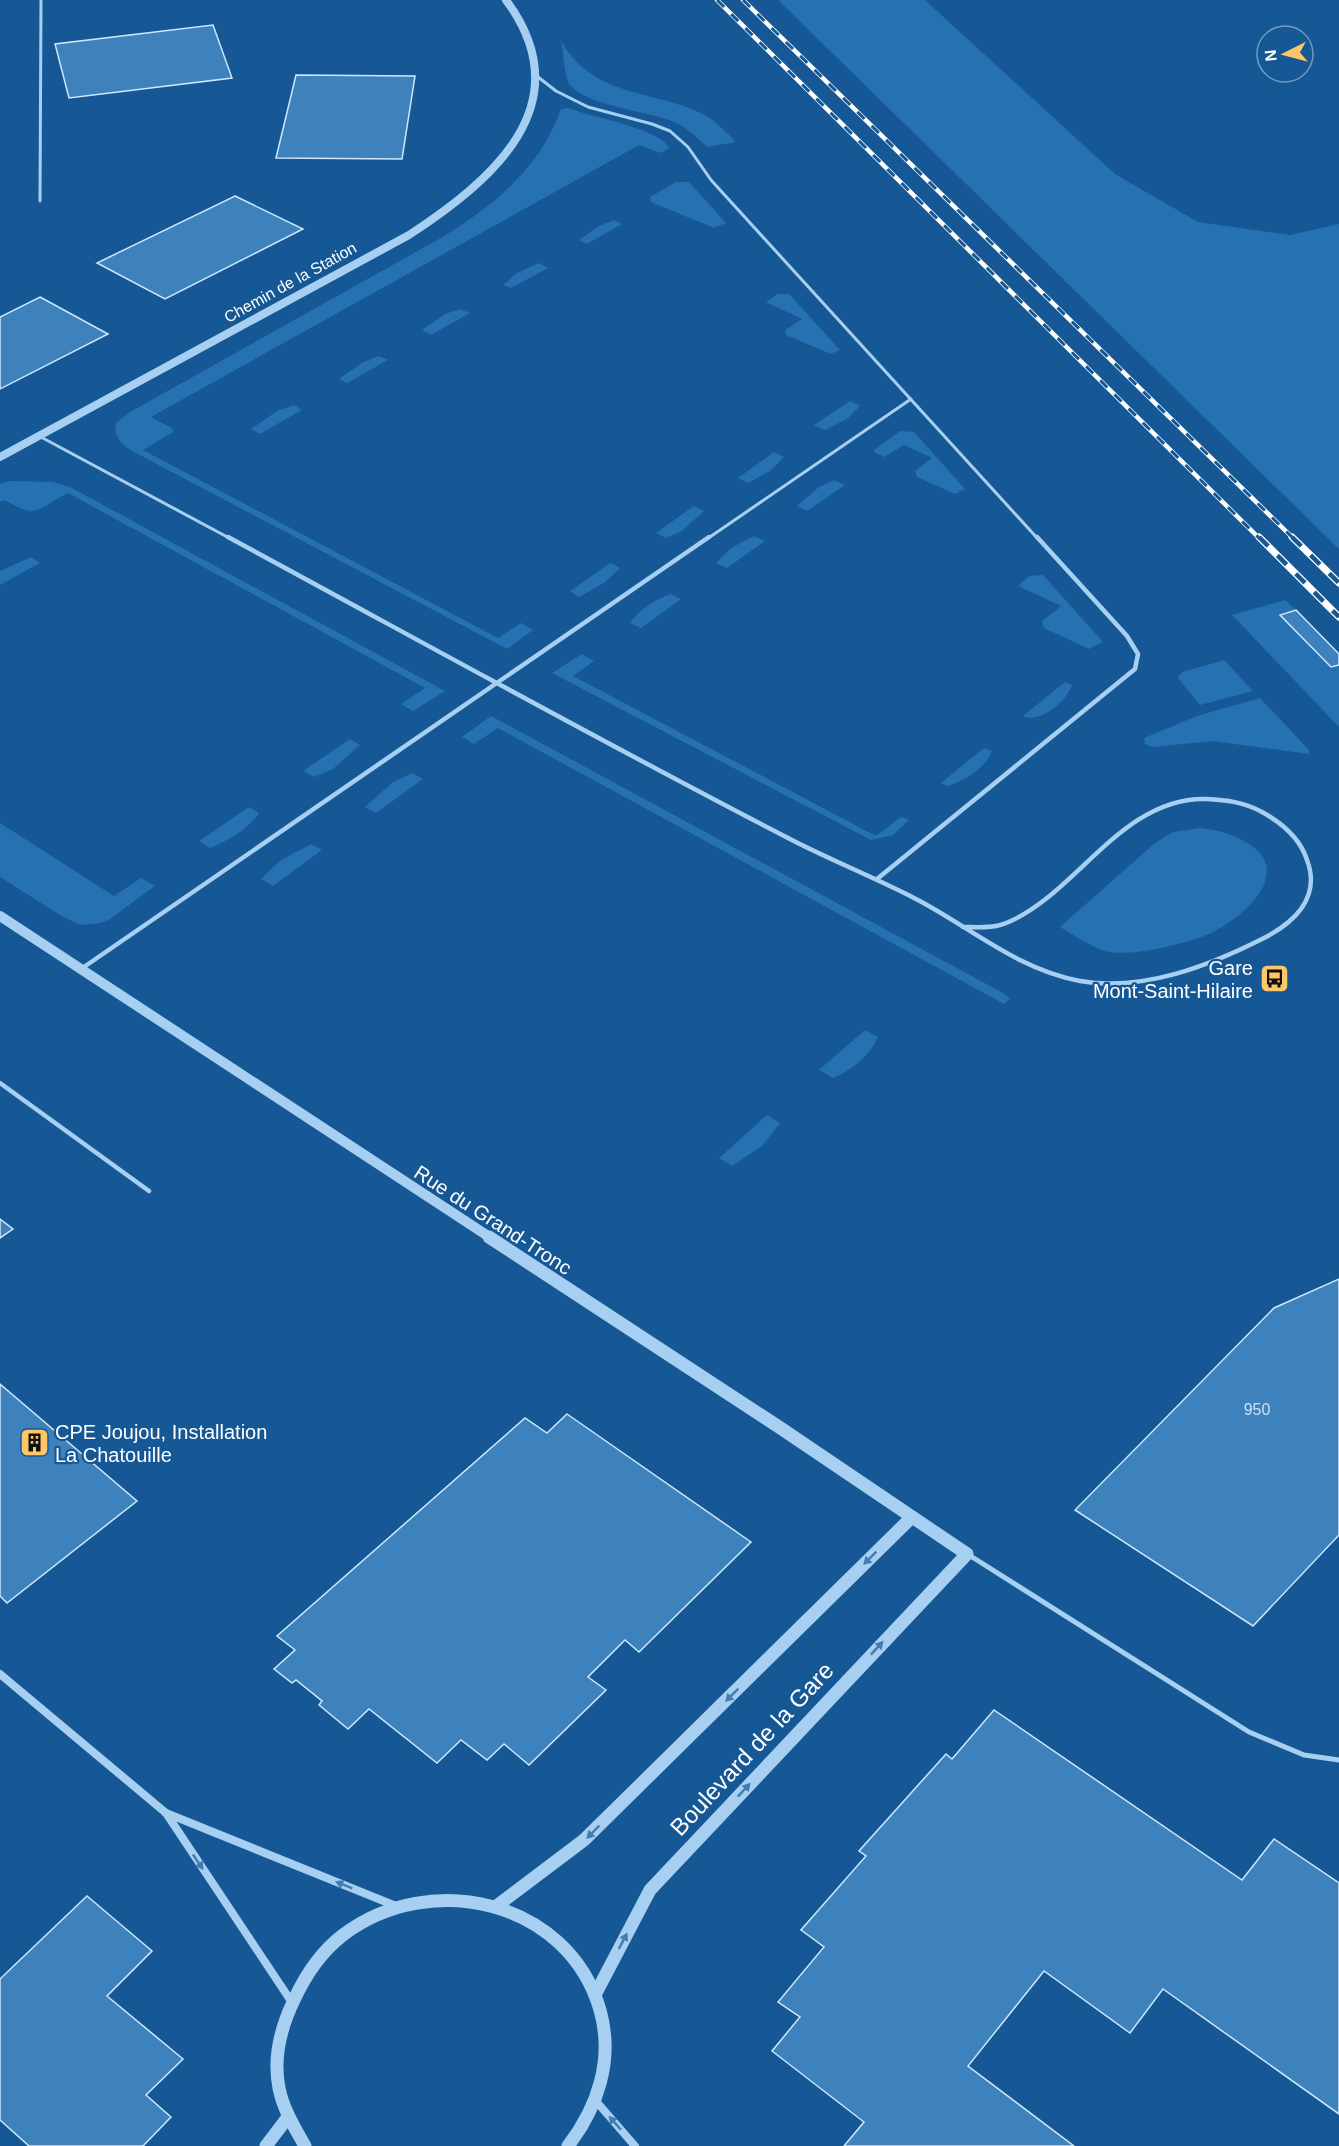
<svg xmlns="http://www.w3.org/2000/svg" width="1339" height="2146" viewBox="0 0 1339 2146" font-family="Arial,sans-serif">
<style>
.green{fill:#2571b2}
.building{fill:#3e82bd;stroke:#cee7fc;stroke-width:1.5}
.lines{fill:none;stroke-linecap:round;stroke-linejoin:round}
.service-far2{stroke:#a7cff1;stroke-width:3}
.service-far1{stroke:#a7cff1;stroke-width:4.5}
.service{stroke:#a7cff1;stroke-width:5}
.minor{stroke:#a7cff1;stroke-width:8}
.tertiary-far2{stroke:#a7cff1;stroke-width:8}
.tertiary-far1{stroke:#a7cff1;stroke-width:10}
.tertiary{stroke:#a7cff1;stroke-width:13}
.rail-far1-casing{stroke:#fff;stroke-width:4.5}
.rail-casing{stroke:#fff;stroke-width:7}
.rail-far1{stroke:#165895;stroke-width:3;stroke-dasharray:10;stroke-linecap:butt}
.rail{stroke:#165895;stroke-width:4.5;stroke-dasharray:13;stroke-linecap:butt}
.oneway{fill:#427cb1}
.labels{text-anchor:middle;stroke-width:4.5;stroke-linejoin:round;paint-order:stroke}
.far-street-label{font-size:16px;fill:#fff;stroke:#165895}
.number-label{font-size:16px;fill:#cfe0ee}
.poi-label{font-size:20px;fill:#fff;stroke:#165895;text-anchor:end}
.street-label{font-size:20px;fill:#fff;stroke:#165895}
.near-street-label{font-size:24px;fill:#fff;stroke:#165895}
</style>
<rect width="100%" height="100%" fill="#165895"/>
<g class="green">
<polygon points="778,0 925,0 1115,174 1198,222 1290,235 1339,224 1339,549"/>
<path d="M 561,40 C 591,98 657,90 705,115 C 717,122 726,132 736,142 L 707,147 C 696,137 688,128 674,122 C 648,111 587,106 570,85 C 565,80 563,50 561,40 Z"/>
<path d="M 568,108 C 591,117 661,129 669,148 L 661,153 L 639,145 L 151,417 L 172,428 L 173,432 L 143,450 L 498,638 L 521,623 L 533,630 L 507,649 L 136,453 C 124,447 113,438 116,423 L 130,412 L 439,239 C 492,207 540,169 561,109 Z"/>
<polygon points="676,182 689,182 726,223 714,228 651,202 650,197"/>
<polygon points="614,220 622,224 587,244 579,240 599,226"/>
<polygon points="539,263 548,268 511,288 503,285 517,273"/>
<polygon points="778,294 789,294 840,350 831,354 786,335 785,330 802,319 766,302"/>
<polygon points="460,309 470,313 431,335 422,330 445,314"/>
<polygon points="379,356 388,360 347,383 339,379 363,362"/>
<polygon points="850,401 860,406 847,419 825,430 814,425"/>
<polygon points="294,405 302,410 260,434 251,429 277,411"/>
<polygon points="900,431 914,432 965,489 955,494 917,477 915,471 932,458 904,445 884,457 874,452 875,449"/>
<polygon points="774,452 784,457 770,471 748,483 738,478"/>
<polygon points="834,480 845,485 807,511 797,506 819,487"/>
<path d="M 9,481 L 53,482 L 72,488 L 445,691 L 413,711 L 401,704 L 425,688 L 68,493 C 36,509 38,520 5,500 L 0,502 L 0,484 Z"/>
<polygon points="694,506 704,511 682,531 666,538 656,533"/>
<polygon points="754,536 765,541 727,568 716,563 731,548"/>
<polygon points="31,557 40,563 0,585 0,571"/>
<polygon points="610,563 620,568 604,583 579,597 570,591"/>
<polygon points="1043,575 1103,642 1089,649 1044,628 1042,621 1061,606 1018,586 1029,576"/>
<path d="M 671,594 L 681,599 L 641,628 L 630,623 C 639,609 656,599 671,594 Z"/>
<polygon points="1285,600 1296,610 1281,615 1339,665 1339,727 1232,615"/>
<polygon points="582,654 594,661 573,676 876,836 901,817 909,820 893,835 871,840 552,673"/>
<polygon points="1224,660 1253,691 1200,705 1178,678 1182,672"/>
<path d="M 1065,682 L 1072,685 C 1067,701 1040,724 1023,716 Z"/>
<polygon points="1260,698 1309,750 1309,754 1212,741 1153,747 1145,744 1144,738 1197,716"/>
<polygon points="491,716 1003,993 1010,999 1004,1004 498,728 474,744 462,737"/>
<polygon points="350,739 360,745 333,769 314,777 303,771"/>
<path d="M 984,748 L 992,751 C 986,767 964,782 947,786 L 941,783 Z"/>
<polygon points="412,773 423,779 376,813 365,807 393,782"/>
<path d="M 249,807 L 259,813 C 249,829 227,841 210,848 L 199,841 Z"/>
<polygon points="0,823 114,896 141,878 155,886 110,919 101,923 80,925 60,915 0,877"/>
<path d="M 1201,828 C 1220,830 1236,835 1252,846 C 1295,877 1234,925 1204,936 C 1178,945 1136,956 1109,952 C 1096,950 1072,934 1060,927 L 1155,843 L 1173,832 Z"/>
<polygon points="311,844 322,850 273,886 261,879 281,860"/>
<path d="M 865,1030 L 878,1037 C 871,1055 850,1071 833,1078 L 819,1070 Z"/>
<polygon points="767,1115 780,1123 762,1146 732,1166 719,1158"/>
</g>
<g class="building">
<polygon points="213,25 232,78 69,98 55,44"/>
<polygon points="296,75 415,76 402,159 276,158"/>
<polygon points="235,196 303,229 165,299 97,263"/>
<polygon points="40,297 108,334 0,389 0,317"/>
<polygon points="1296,610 1339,654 1339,665 1331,667 1280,615"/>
<polygon points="0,1219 13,1229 0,1238"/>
<polygon points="1339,1279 1339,1535 1253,1626 1075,1510 1274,1308"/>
<polygon points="0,1384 137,1501 7,1603 0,1596"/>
<polygon points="567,1414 751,1542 639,1652 625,1640 588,1677 606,1690 529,1765 504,1744 487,1760 461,1740 437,1763 369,1709 348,1729 319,1705 322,1701 296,1680 292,1683 274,1669 295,1650 277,1636 525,1418 547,1433"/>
<polygon points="994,1710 1242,1880 1274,1839 1339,1883 1339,2114 1163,1989 1130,2033 1044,1971 968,2066 1074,2146 844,2146 864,2122 772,2051 800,2017 778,2002 824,1947 801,1930 866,1856 859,1851 946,1754 952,1759"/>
<polygon points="87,1896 152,1951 107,1996 183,2059 146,2095 171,2117 143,2146 29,2146 0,2120 0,1979"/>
</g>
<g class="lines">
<g class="service-far2">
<polyline points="538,77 556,91 588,107 652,124 670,131 688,147 711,180 1038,539"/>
<polyline points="40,201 41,0"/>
<polyline points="39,436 231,539"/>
<polyline points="707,539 911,399"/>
</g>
<g class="service-far1">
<path d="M 228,537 C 415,638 600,741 788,838 C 830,860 874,877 916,899 C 970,927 1018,970 1080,981 C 1142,992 1209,966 1264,938 C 1295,922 1321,897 1307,860 C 1300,838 1282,823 1262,812 C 1244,802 1226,800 1206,799 C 1139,797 1095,860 1047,898 C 1033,909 1015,922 996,926 C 986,928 974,927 963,927"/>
<polyline points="877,879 1135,669 1138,654 1127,636 1037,537"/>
<polyline points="81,969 709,537"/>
<polyline points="0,1083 149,1191"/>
</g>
<polyline class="service" points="969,1555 1249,1732 1304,1755 1339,1760"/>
<g class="minor">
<polyline points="0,1674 166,1813 291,2001"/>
<polyline points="166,1813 396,1906"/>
<polyline points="595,2100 635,2146"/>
</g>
<path class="tertiary-far2" d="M 0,457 L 409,235 C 493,180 583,104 506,0"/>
<polyline class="tertiary-far1" points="0,916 491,1238"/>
<g class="tertiary">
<polyline points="489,1237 779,1427 967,1554 650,1890 596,1993"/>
<polyline points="498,1905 584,1840 912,1517"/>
<polyline points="266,2146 288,2117"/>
<path d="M 305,2146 C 295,2128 283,2109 279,2088 C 273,2058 281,2027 294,2000 C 305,1976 322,1951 343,1935 C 430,1869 568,1900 600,2010 C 614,2059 598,2107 568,2146"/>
</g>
<defs>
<g id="rail-far1">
<polyline points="717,0 1260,539"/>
<polyline points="743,0 1294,539"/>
</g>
<g id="rail">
<polyline points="1259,537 1339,617"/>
<polyline points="1292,537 1339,583"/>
</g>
</defs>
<use href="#rail-far1" class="rail-far1-casing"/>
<use href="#rail" class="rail-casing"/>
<use href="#rail-far1" class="rail-far1"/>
<use href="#rail" class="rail"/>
</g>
<defs><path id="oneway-solid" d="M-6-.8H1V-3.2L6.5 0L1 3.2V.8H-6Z" transform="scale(1.5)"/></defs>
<g class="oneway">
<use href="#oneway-solid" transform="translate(870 1558) rotate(135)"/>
<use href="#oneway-solid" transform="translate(877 1648) rotate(-47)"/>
<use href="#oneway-solid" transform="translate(732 1695) rotate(135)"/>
<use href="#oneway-solid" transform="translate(744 1790) rotate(-47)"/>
<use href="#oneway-solid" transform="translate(593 1832) rotate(135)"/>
<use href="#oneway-solid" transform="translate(198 1862) rotate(56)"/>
<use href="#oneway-solid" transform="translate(344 1885) rotate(-158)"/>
<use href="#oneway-solid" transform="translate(623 1941) rotate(-62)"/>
<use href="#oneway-solid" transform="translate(615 2123) rotate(-132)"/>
</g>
<defs>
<symbol id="bus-square" viewBox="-11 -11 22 22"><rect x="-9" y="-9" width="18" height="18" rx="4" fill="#ffc667" stroke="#165895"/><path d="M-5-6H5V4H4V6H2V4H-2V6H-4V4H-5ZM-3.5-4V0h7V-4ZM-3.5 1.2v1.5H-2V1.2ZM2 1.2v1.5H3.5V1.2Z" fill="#111"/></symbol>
<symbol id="building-square" viewBox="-11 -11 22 22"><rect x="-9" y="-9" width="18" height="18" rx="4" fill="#ffc667" stroke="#165895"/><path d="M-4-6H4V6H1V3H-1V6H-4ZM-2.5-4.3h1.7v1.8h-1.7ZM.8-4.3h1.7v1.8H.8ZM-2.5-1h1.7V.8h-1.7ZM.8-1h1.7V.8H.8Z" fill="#111"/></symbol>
</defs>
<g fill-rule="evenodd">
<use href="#bus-square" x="1258" y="962" width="33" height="33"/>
<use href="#building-square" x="18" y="1426" width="33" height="33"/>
</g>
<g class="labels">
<g class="far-street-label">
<text transform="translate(290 282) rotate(-29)" y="6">Chemin de la Station</text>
</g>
<g class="number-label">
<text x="1257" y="1415">950</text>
</g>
<g class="poi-label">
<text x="1253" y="975">Gare<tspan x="1253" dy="23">Mont-Saint-Hilaire</tspan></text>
<text x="55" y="1439" text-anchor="start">CPE Joujou, Installation<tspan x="55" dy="23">La Chatouille</tspan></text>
</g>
<g class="street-label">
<text transform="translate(493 1220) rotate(33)" y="7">Rue du Grand-Tronc</text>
</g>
<g class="near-street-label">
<text transform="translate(752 1749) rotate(-47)" y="8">Boulevard de la Gare</text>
</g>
</g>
<g transform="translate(1285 54) rotate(264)"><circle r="28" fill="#165895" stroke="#739bbf" stroke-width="1.5"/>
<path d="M0-4.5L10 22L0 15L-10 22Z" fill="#ffc667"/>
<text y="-9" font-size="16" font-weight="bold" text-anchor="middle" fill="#ffffff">N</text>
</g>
</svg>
